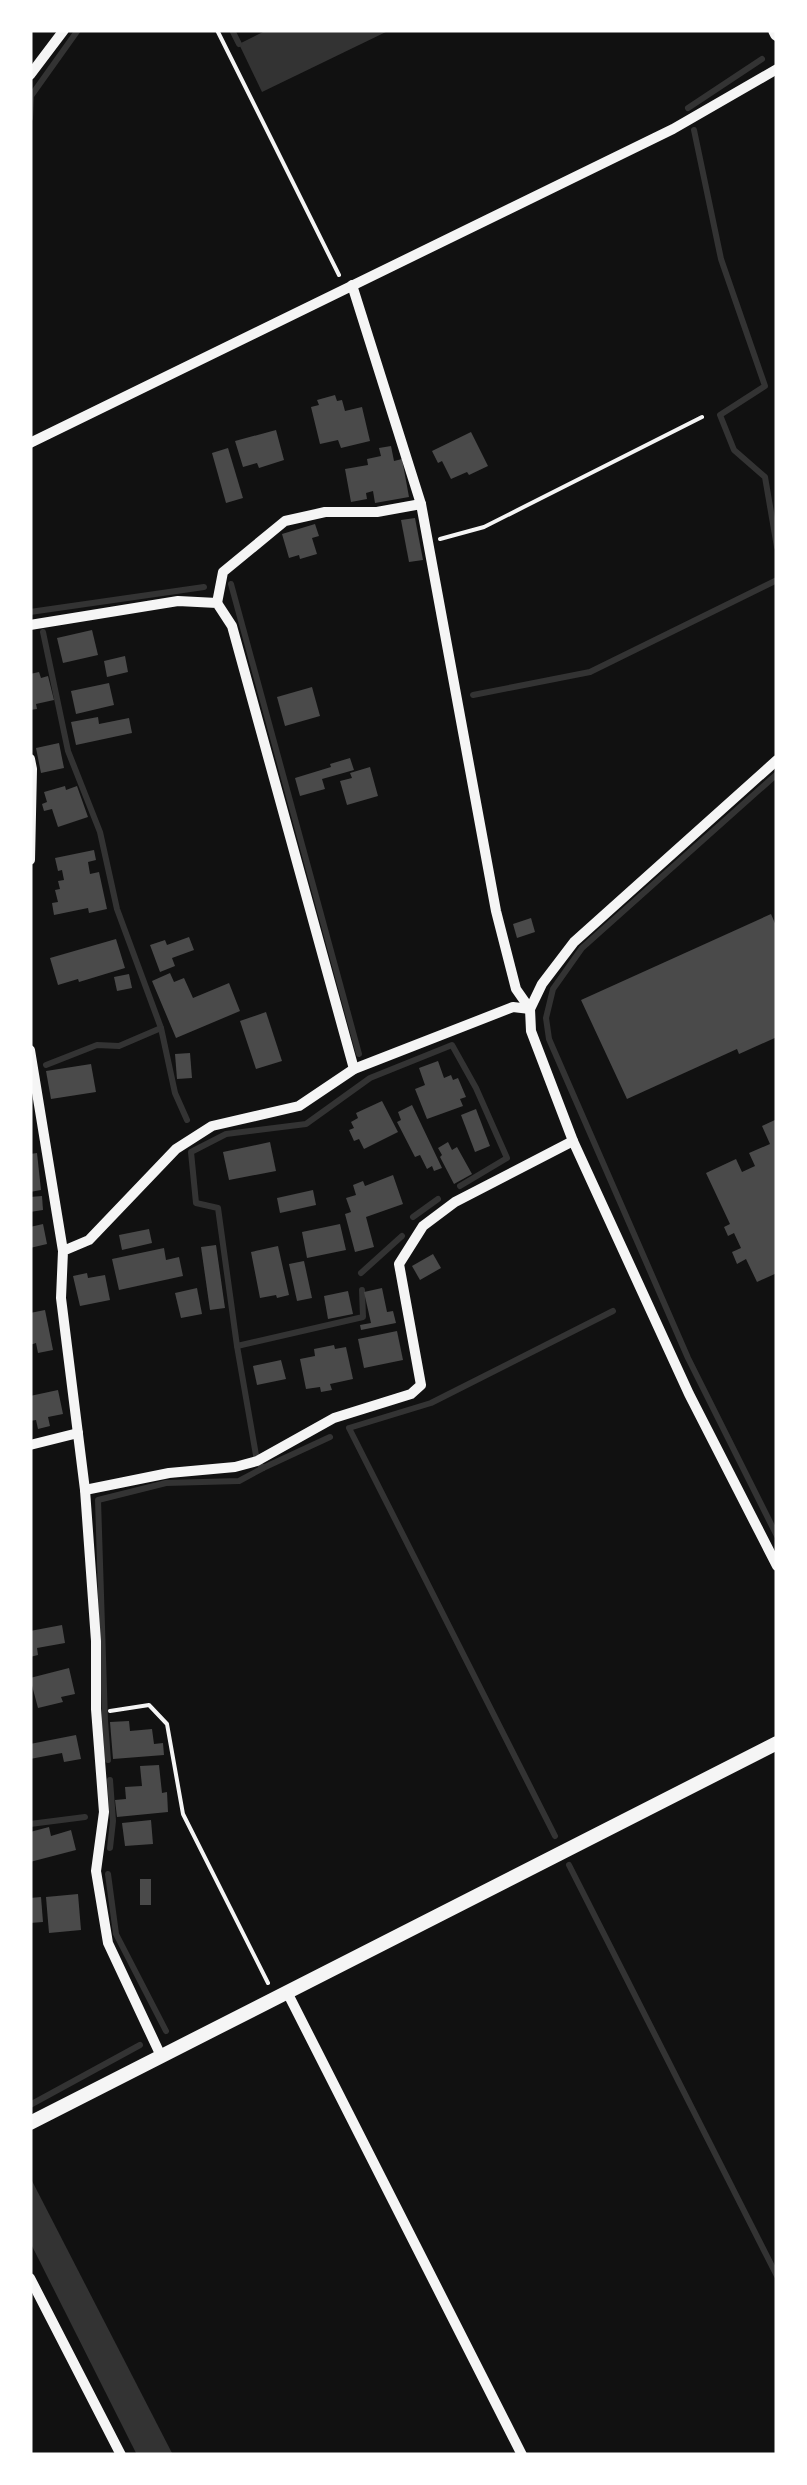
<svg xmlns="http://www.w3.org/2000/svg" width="807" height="2485" viewBox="0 0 807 2485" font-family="Quicksand,sans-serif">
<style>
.water{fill:#333}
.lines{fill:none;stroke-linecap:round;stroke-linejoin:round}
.stream{stroke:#333;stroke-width:6}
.building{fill:#4a4a4a}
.path{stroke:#f5f5f5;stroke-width:4}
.minor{stroke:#f5f5f5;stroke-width:10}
.tertiary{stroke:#f5f5f5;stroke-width:14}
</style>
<rect width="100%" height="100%" fill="#111"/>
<g class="water">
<polygon points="267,30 390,30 262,92 239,44"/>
<polygon points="30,2177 173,2455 137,2455 30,2242"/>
</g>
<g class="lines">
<g class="stream">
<polyline points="232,30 239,44"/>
<polyline points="688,108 762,59"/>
<polyline points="30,118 31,96 78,30"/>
<polyline points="694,130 721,259 765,386 720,415 734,450 765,477 777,547"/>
<polyline points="231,584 359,1054"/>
<polyline points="30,612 204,587"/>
<polyline points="43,632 68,751 100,832 117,909 161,1028 175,1093 187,1120"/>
<polyline points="473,695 590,672 777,580"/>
<polyline points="777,774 582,948 553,989 546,1018 549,1039 688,1358 777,1536"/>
<polyline points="46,1065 97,1045 119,1046 161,1028"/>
<polyline points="413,1217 438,1199"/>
<polyline points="361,1273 402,1236"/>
<polyline points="237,1346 363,1317 362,1290"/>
<polyline points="330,1437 263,1468 257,1461 237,1346 218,1208 196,1203 191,1152 226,1134 306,1124 370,1078 452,1045 476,1088 507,1158 460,1186"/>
<polyline points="108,1760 105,1721 98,1500 166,1483 239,1481 263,1468"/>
<polyline points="110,1780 113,1821 110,1848"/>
<polyline points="30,1824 85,1817"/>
<polyline points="555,1836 349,1428 431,1403 613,1311"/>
<polyline points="569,1865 777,2276"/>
<polyline points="108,1874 116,1934 166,2031"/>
<polyline points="30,2105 140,2045"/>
</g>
</g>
<g class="building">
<polygon points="335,395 337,401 342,400 345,411 362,407 370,441 341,448 338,440 320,444 311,407 319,405 317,400"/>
<polygon points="276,430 284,460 259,468 257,463 243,467 235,441"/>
<polygon points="471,432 488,466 469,475 467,472 451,479 442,461 438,463 432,451"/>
<polygon points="391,446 394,461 402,459 409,497 375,503 373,491 366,493 367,499 351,502 345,469 368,465 367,459 381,456 379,448"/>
<polygon points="228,448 243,498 226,503 212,453"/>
<polygon points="415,518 423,560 409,562 401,520"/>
<polygon points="315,524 319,536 312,538 317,554 300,559 299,555 289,558 282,534"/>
<polygon points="92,630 98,655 63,663 57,638"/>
<polygon points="125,656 128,672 107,677 104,661"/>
<polygon points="39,672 41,678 48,676 54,700 36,704 37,709 30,710 30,674"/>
<polygon points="109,683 114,705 76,714 71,691"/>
<polygon points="312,687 320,716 285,726 277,697"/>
<polygon points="98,717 99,724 129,718 132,733 76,745 71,722"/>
<polygon points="59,743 64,768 41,773 36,748"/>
<polygon points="350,758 354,770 322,779 325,789 300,796 295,778 331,767 330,764"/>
<polygon points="370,767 378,796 347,805 340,781 352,778 350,773"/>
<polygon points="65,786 66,790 77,786 88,817 58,827 52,809 44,811 42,804 47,802 44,792"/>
<polygon points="94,850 96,860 88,862 90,874 99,872 107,909 89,913 88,908 54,915 52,903 58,902 55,890 60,889 58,881 64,880 62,870 58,871 55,858"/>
<polygon points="771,914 777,928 777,1037 739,1054 737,1049 627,1099 581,1000"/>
<polygon points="531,918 535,932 517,938 513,924"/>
<polygon points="189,937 194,950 172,958 175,966 160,972 150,945 165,940 167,945"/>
<polygon points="116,939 125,968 79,982 78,979 58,985 50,958"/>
<polygon points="170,973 174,982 184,978 193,998 229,983 240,1011 176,1038 152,981"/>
<polygon points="129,974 132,988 117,991 114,977"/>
<polygon points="266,1012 282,1061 256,1069 240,1021"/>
<polygon points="190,1053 192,1078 177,1079 175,1054"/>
<polygon points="438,1061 444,1078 451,1075 453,1080 458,1078 466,1097 460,1099 463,1106 427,1119 415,1089 425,1085 419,1068"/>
<polygon points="91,1064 96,1092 51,1099 46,1071"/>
<polygon points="382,1101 398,1132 364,1149 359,1139 354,1141 349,1130 354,1128 351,1122 358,1118 356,1113"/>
<polygon points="412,1105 442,1168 434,1171 432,1166 427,1169 420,1155 415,1157 397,1122 401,1120 398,1112"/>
<polygon points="476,1109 490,1146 475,1152 461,1115"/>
<polygon points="777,1119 777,1273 757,1282 746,1259 737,1264 732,1252 741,1248 734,1233 728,1236 724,1227 730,1224 706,1173 736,1159 742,1172 755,1166 749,1153 770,1144 762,1126"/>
<polygon points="270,1142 276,1171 229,1180 223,1152"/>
<polygon points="448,1142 452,1150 457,1147 472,1174 454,1184 440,1157 442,1155 438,1148"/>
<polygon points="37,1153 41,1190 30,1192 30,1154"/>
<polygon points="393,1175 403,1204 366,1217 374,1247 355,1252 345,1214 351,1212 346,1198 356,1195 353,1185 363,1181 365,1186"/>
<polygon points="313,1190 316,1205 280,1213 277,1198"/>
<polygon points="42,1196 43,1210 30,1212 30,1197"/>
<polygon points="43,1224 47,1244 30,1248 30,1227"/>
<polygon points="340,1224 346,1250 307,1258 302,1232"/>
<polygon points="149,1229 152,1243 122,1250 119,1235"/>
<polygon points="216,1245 225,1308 210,1310 201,1247"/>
<polygon points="278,1246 289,1295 277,1298 276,1295 260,1298 251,1252"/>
<polygon points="164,1248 166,1260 179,1257 183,1276 119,1290 112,1259"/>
<polygon points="433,1254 441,1268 420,1280 412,1266"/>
<polygon points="304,1261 312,1298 297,1301 289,1264"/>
<polygon points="87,1273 88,1278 105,1275 110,1300 80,1306 73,1276"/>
<polygon points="197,1288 202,1314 181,1318 175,1293"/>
<polygon points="382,1288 387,1312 393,1311 396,1323 361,1330 360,1325 371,1323 364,1292"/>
<polygon points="348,1291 353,1314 328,1319 324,1296"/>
<polygon points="45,1310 53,1350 38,1353 36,1343 30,1345 30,1313"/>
<polygon points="397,1331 403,1360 364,1368 358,1339"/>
<polygon points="334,1345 335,1349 346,1347 353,1379 330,1384 332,1390 321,1392 320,1387 306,1389 300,1359 315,1356 314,1349"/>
<polygon points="281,1360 286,1379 257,1385 253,1366"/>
<polygon points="58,1390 63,1414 48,1417 50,1426 38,1429 36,1420 30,1421 30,1396"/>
<polygon points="62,1625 65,1643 37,1648 38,1655 30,1657 30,1631"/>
<polygon points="69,1668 75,1694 61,1697 63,1702 38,1708 30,1678"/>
<polygon points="129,1721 130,1731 152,1729 154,1744 163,1743 164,1755 113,1759 110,1722"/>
<polygon points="76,1735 81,1759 64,1762 62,1753 30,1759 30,1744"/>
<polygon points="159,1765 162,1793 167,1792 168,1812 117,1817 115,1800 126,1799 125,1787 142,1786 140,1766"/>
<polygon points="151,1820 153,1844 125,1846 122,1823"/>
<polygon points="49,1827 51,1836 71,1830 76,1850 30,1862 30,1832"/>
<rect x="140" y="1879" width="11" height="26"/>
<polygon points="78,1894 81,1930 49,1933 46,1897"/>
<polygon points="41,1897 43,1922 30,1923 30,1898"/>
</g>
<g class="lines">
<g class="path">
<polyline points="217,30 339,275"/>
<polyline points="440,539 484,527 702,417"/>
<polyline points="110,1711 149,1705 167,1724 183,1814 268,1983"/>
</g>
<g class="minor">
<polyline points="30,75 64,30"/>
<polyline points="352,285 421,504 496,911 516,989 530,1009"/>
<polyline points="30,443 673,129 777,69"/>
<polyline points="217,603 223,572 285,521 325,512 377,512 421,504"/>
<polyline points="30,625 178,601 217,603 232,626 354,1069"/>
<polyline points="30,759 32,769 30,860"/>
<polyline points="777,760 574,942 542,984 530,1009 531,1031 573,1141 689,1394 777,1566"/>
<polyline points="30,1050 63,1251"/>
<polyline points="30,1445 78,1433"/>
<polyline points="85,1490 169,1473 235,1467 257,1461 334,1418 411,1394 421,1385 399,1264 423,1226 455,1202 573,1141"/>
<polyline points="287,1992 522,2455"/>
<polyline points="161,2056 108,1943 96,1871 104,1812 96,1709 96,1641 85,1490 61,1298 63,1251 89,1240 176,1149 212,1126 299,1106 354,1069 513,1007 530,1009"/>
<polyline points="30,2278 121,2455"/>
</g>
<g class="tertiary">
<polyline points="775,30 777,34"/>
<polyline points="30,2123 777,1743"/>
</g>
</g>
<rect width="807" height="2485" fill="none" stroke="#ffffff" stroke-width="65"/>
</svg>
